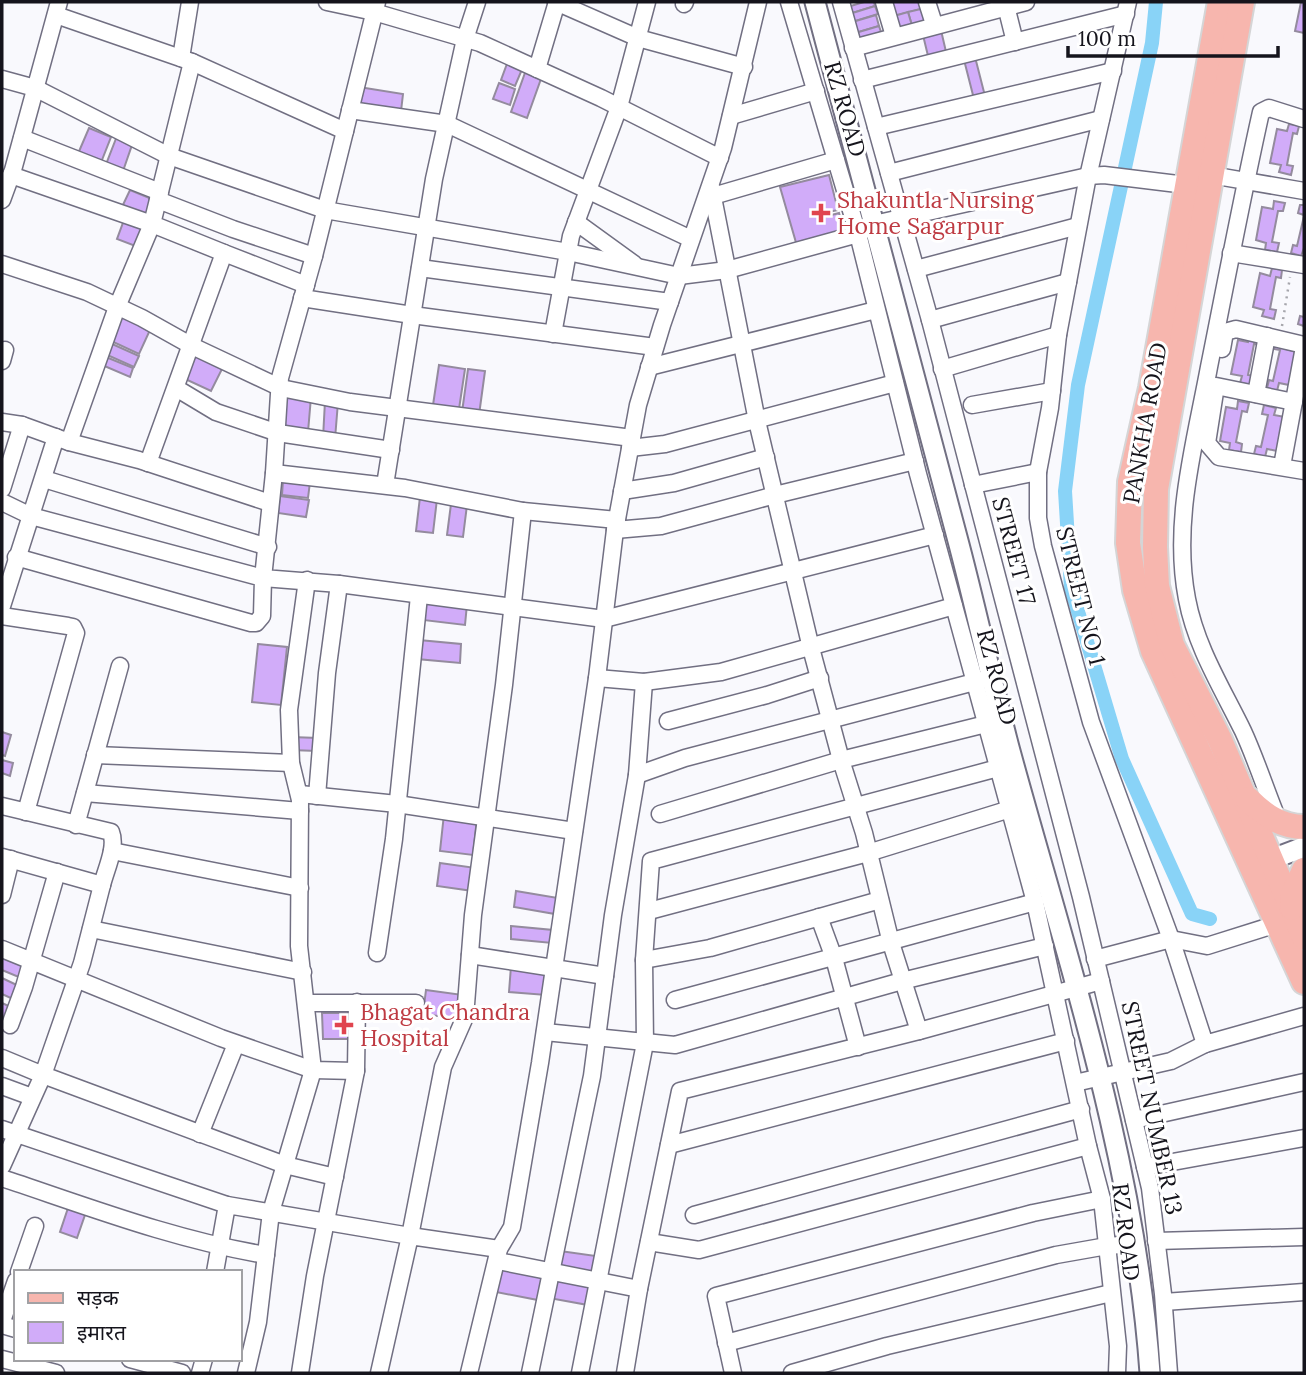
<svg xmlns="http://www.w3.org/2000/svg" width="1306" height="1375" viewBox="0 0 1306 1375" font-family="Lora,'Noto Sans Devanagari',serif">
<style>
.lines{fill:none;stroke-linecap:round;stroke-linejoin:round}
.canal{stroke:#89d3f7;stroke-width:14}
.building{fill:#d1acf9;stroke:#948b9e;stroke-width:2}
.minor-casing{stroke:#716f82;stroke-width:19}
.tertiary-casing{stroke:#716f82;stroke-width:23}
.primary-casing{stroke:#d5d5d6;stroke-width:28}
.path{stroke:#a6a6ac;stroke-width:2.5;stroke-dasharray:2 5;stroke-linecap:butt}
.minor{stroke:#fff;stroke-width:16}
.tertiary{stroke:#fff;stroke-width:19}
.primary{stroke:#f7b6ae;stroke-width:24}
.health-dot{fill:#e0444e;stroke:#fff;stroke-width:2.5}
.labels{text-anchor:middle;stroke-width:6;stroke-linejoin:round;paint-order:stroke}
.street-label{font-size:23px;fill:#15141c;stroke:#fff}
.health-label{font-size:23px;fill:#be3a42;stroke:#fff;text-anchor:start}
</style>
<rect width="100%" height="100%" fill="#f9f9fd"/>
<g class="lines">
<polyline class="canal" points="1156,2 1152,43 1078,385 1065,491 1071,588 1122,759 1192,914 1210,919"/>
</g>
<g class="building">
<polygon points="864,2 874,2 875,6 846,15 844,8"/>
<polygon points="890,2 923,2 925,8 894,16"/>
<polygon points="1301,2 1304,2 1304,33 1295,31"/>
<polygon points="875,6 878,14 849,23 846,15"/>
<polygon points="925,8 929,24 913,29 908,12"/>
<polygon points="908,12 913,29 897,33 894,16"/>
<polygon points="876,15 879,26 852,34 849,23"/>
<polygon points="879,26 881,32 854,41 852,34"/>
<polygon points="940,26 947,56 929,60 922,31"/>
<polygon points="974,53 985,96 974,99 963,56"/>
<polygon points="508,61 523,67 515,86 501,80"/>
<polygon points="526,70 542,76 527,118 511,112"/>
<polygon points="499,83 515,89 510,105 493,99"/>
<polygon points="359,87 403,94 401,111 357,105"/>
<polygon points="1289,124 1299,126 1297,134 1293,133 1287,165 1293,166 1291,175 1279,172 1281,165 1270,163 1277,129 1287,131"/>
<polygon points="89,128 111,137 100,165 77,156"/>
<polygon points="117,136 133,142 122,174 105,167"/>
<polygon points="829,175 838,210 819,214 820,218 839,213 845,235 797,246 780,187"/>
<polygon points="130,190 152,199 144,219 121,209"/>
<polygon points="1274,201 1285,203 1283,211 1278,211 1272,242 1279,243 1277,252 1265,250 1266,243 1256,240 1262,207 1273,209"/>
<polygon points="1300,205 1304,205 1304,215 1298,213"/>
<polygon points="1304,216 1304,248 1301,256 1291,253 1293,245 1297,246"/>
<polygon points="124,220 145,227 138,247 117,239"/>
<polygon points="1272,268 1282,270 1281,278 1276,277 1270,309 1276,310 1274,319 1262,316 1264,310 1253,307 1260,273 1270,276"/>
<polygon points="120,316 150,330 139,354 109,340"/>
<polygon points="1300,316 1304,317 1304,326 1298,324"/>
<polygon points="1250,334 1260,336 1259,345 1254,344 1248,375 1254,376 1252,385 1240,383 1242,376 1231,374 1238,340 1248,342"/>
<polygon points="1276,340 1288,343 1286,349 1297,352 1289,385 1279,383 1277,391 1267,388 1269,380 1273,381 1280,350 1274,349"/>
<polygon points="110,343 139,356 134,367 105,354"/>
<polygon points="195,353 223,367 211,391 183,378"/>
<polygon points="106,357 133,368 130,377 102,365"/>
<polygon points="439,365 465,369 459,409 433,405"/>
<polygon points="468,369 485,371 479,415 462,412"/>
<polygon points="284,395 311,397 308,432 281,430"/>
<polygon points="325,401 338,402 335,439 323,438"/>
<polygon points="1238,401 1249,403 1247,412 1242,411 1236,442 1242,444 1241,452 1229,450 1230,443 1220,441 1226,407 1237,409"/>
<polygon points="1264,405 1276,408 1274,415 1285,417 1277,451 1267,449 1265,457 1254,454 1256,446 1261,447 1268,415 1262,414"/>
<polygon points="283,480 310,482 308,498 282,495"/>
<polygon points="280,496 309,500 306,517 278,513"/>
<polygon points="420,497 437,499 433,533 416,531"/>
<polygon points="451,504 467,505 463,537 447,535"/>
<polygon points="426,599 467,604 465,625 423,620"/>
<polygon points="419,640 461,644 460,663 417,659"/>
<polygon points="258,644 287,647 281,705 252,702"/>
<polygon points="2,732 11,735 5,756 2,755"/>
<polygon points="291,737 318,738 317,751 291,750"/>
<polygon points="2,760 13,763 10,776 2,773"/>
<polygon points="444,814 477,818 473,855 440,851"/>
<polygon points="440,863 476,868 473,891 437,886"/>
<polygon points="516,891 558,898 555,914 514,907"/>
<polygon points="511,926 553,930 552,943 511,939"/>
<polygon points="2,956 26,966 21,978 2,970"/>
<polygon points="511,966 548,969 546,995 509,992"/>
<polygon points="2,978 21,987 15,1000 2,994"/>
<polygon points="426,990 463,995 460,1019 423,1014"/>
<polygon points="2,1003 13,1008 6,1023 2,1021"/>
<polygon points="322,1013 355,1013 355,1039 323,1039"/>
<polygon points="69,1205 86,1212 77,1238 60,1232"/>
<polygon points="560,1251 596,1256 593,1276 557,1271"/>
<polygon points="500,1267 548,1277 543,1301 496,1292"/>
<polygon points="552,1279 592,1285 588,1305 549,1298"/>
</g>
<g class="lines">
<defs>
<g id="minor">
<polyline points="327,2 374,12 480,43 601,98 720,158"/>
<polyline points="377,2 314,256 280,378 274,473 263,578 339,584 604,619 935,535"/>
<polyline points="556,2 638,38 744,67"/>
<polyline points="789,2 858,234 918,474 1035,902 1088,1146 1102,1199 1118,1346 1117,1373"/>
<polyline points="841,2 930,320 1081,897 1150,1188 1163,1294 1169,1373"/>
<polyline points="884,2 894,36"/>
<polyline points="927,2 934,24"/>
<polyline points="1005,2 1015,42"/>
<polyline points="1128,2 1087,181 1058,335 1050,408 1038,472 1038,518 1043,546 1091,722 1171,939 1205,1044 1304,1016"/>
<polyline points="684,4 685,2"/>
<polyline points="56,15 192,62 345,131"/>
<polyline points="853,48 1026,2"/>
<polyline points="181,58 190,2"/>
<polyline points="537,69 557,2"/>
<polyline points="2,79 35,88 169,156 325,210 568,252 679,276 727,270 858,234 874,224 1088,176 1104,175 1186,185"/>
<polyline points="862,80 1126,14"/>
<polyline points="350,110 447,124 691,239"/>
<polyline points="731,116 816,91"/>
<polyline points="876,127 1113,71"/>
<polyline points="22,138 160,192"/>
<polyline points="889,173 1101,119"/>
<polyline points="11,175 152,224 117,307 69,442"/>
<polyline points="1211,175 1304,191"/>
<polyline points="713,196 836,160"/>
<polyline points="2,200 13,170 59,2"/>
<polyline points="158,200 233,229 314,256"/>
<polyline points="576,222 634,264"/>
<polyline points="224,253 306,285"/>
<polyline points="1231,253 1304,265"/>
<polyline points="2,264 87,292 142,318 192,346 281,388 350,402 632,438"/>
<polyline points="420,268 670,302"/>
<polyline points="916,269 1078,226"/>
<polyline points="302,298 412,315 655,347"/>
<polyline points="930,320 1068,282"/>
<polyline points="553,334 571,236 619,107 647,2"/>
<polyline points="1222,349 1225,332 1236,329 1304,345"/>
<polyline points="2,361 5,350"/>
<polyline points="649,367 876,310"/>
<polyline points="942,369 1058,335"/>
<polyline points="1216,386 1294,402"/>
<polyline points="176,388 216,412 278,433 391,450"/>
<polyline points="1215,392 1207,443 1219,457 1304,471"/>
<polyline points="1256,394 1267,336"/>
<polyline points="972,405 1052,391"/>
<polyline points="2,422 22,425 69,442 139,460 270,503"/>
<polyline points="630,448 665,444 895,383"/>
<polyline points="148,463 224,253 152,224 192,62"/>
<polyline points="1282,466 1304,347"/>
<polyline points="44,479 268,547"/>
<polyline points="385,485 434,179 465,39 477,2"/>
<polyline points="973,485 1038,472"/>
<polyline points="2,489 22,425"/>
<polyline points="622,491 674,483 766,457"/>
<polyline points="2,502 31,516 263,578 262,616 256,623 251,623 16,557"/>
<polyline points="523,511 617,520"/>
<polyline points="615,530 661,526 775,495 915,461"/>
<polyline points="2,606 56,437"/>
<polyline points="2,616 68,626 73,627 76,633 26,812"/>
<polyline points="597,678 644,682 721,672 954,606"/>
<polyline points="668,721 767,695 820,678"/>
<polyline points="95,755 291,763"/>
<polyline points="637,775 685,758 982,680"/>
<polyline points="85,793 300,811"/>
<polyline points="300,794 397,804 574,831"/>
<polyline points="317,796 327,673 339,584"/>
<path d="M 2,806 L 111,832 C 117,847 106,869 102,885"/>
<polyline points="660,814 841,760 986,724"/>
<path d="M 1278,820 C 1266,791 1256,759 1243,731 C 1222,688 1196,647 1187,599 C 1172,522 1195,443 1209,367 C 1226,282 1242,197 1261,112 L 1269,108 L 1304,119"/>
<polyline points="76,825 120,666"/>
<polyline points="112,851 300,888"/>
<polyline points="2,857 102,885 82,963 43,1075 285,1165 335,1177"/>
<polyline points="2,895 11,859"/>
<polyline points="649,911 868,853 1010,809"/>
<polyline points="819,917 834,958 858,1047"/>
<polyline points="91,929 303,972"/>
<polyline points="2,949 221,1038 313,1070 356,1071"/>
<polyline points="377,953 394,839 419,596"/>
<polyline points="470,955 605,976"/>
<polyline points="1095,959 1171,939 1207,946 1277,924"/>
<polyline points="644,960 710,948 880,900"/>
<polyline points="675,1000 1035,902"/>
<polyline points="306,1003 416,1003"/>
<polyline points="10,1025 24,987 57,872"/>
<polyline points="919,1031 1101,981"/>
<polyline points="545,1032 675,1045 902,981 1045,946"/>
<polyline points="2,1058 43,1075 2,1166"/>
<polyline points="1075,1083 1171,1061 1205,1044"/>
<polyline points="2,1086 32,1097"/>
<polyline points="1134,1120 1304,1082"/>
<polyline points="2,1129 227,1205"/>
<polyline points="200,1134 236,1044"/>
<polyline points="669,1145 1066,1041"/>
<polyline points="1145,1167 1304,1138"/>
<path d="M 2,1178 C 89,1207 175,1240 266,1255"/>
<polyline points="694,1215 1081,1109"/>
<polyline points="1156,1241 1304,1237"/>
<polyline points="649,1242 699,1250 1088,1146"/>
<polyline points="498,1261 639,1289"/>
<polyline points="19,1272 35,1226"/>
<polyline points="215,1272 227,1205 410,1236 443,1067 465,1017 473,915 504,685 523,511 405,488 274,473"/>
<polyline points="1164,1302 1304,1292"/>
<polyline points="2,1321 16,1281"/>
<polyline points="2,1325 16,1329"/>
<polyline points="726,1343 1056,1255 1107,1246 1135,1244"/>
<polyline points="2,1359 56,1373"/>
<polyline points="130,1359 182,1373"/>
<polyline points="200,1373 204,1359"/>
<polyline points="246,1373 258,1322 271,1212 313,1070 299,946 300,800 291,763 289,710 307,580"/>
<polyline points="300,1373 315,1276 356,1071 357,1002"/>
<polyline points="379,1373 410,1236 499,1249"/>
<polyline points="469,1373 499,1249 512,1227 540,1063 597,678 615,530 638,405 662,325 723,148 758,2"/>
<polyline points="530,1373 592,1076 613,915 637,775 644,682"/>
<polyline points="580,1373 645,1043 644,960 651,861 998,768"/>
<polyline points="625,1373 639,1289 680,1091 919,1031 891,943 864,833 841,760 811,648 757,421 711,187"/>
<polyline points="733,1373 716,1296 1033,1213 1102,1199"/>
<polyline points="792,1373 887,1346 1111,1293"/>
</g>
<g id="tertiary">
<path d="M 815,2 C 862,180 911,358 957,537 C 976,608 991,680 1010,751 C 1066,956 1135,1159 1150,1373"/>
<polyline points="1259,864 1304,847"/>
</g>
<g id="primary">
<polyline points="1220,2 1151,388 1130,482 1128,543 1135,590 1153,651 1304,982"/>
<polyline points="1242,2 1156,489 1155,547 1157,586 1172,645 1220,740 1304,937"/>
<path d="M 1248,799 C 1264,815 1281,827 1304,827"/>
<polyline points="1292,908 1293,894 1304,870"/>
</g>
</defs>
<use href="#minor" class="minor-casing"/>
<use href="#tertiary" class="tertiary-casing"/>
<use href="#primary" class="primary-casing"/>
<polyline class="path" points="1282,326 1290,277"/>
<use href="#minor" class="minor"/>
<use href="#tertiary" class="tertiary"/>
<use href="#primary" class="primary"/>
</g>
<g class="health-dot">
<path d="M817.5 202.5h7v7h7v7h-7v7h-7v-7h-7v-7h7z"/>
<path d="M340.5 1014.5h7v7h7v7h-7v7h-7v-7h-7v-7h7z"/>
</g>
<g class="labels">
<g class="street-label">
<text transform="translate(845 109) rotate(74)" y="8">RZ ROAD</text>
<text transform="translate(1145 423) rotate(-80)" y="8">PANKHA ROAD</text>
<text transform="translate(1014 551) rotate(75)" y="8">STREET 17</text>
<text transform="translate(1081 596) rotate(76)" y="8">STREET NO 1</text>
<text transform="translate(997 677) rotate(75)" y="8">RZ ROAD</text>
<text transform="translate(1152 1108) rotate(78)" y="8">STREET NUMBER 13</text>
<text transform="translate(1126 1232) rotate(83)" y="8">RZ ROAD</text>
</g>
<g class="health-label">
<text x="837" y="208">Shakuntla Nursing<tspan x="837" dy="26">Home Sagarpur</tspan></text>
<text x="360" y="1020">Bhagat Chandra<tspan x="360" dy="26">Hospital</tspan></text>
</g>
</g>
<rect width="1306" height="1375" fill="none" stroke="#15141c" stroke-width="7"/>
<rect x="14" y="1270" width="228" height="91" fill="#ffffff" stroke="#a1a1a4" stroke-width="2"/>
<rect x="28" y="1293" width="35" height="10" fill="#f7b6ae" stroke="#a1a1a4" stroke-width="2"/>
<text x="77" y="1305" font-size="21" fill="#15141c">सड़क</text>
<rect x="28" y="1322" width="35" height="21" fill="#d1acf9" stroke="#a1a1a4" stroke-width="2"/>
<text x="77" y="1340" font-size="21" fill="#15141c">इमारत</text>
<path d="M1068 46v10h210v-10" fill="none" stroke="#15141c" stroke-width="3.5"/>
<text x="1078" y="46" font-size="21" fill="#15141c" stroke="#ffffff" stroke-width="5" paint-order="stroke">100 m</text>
</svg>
